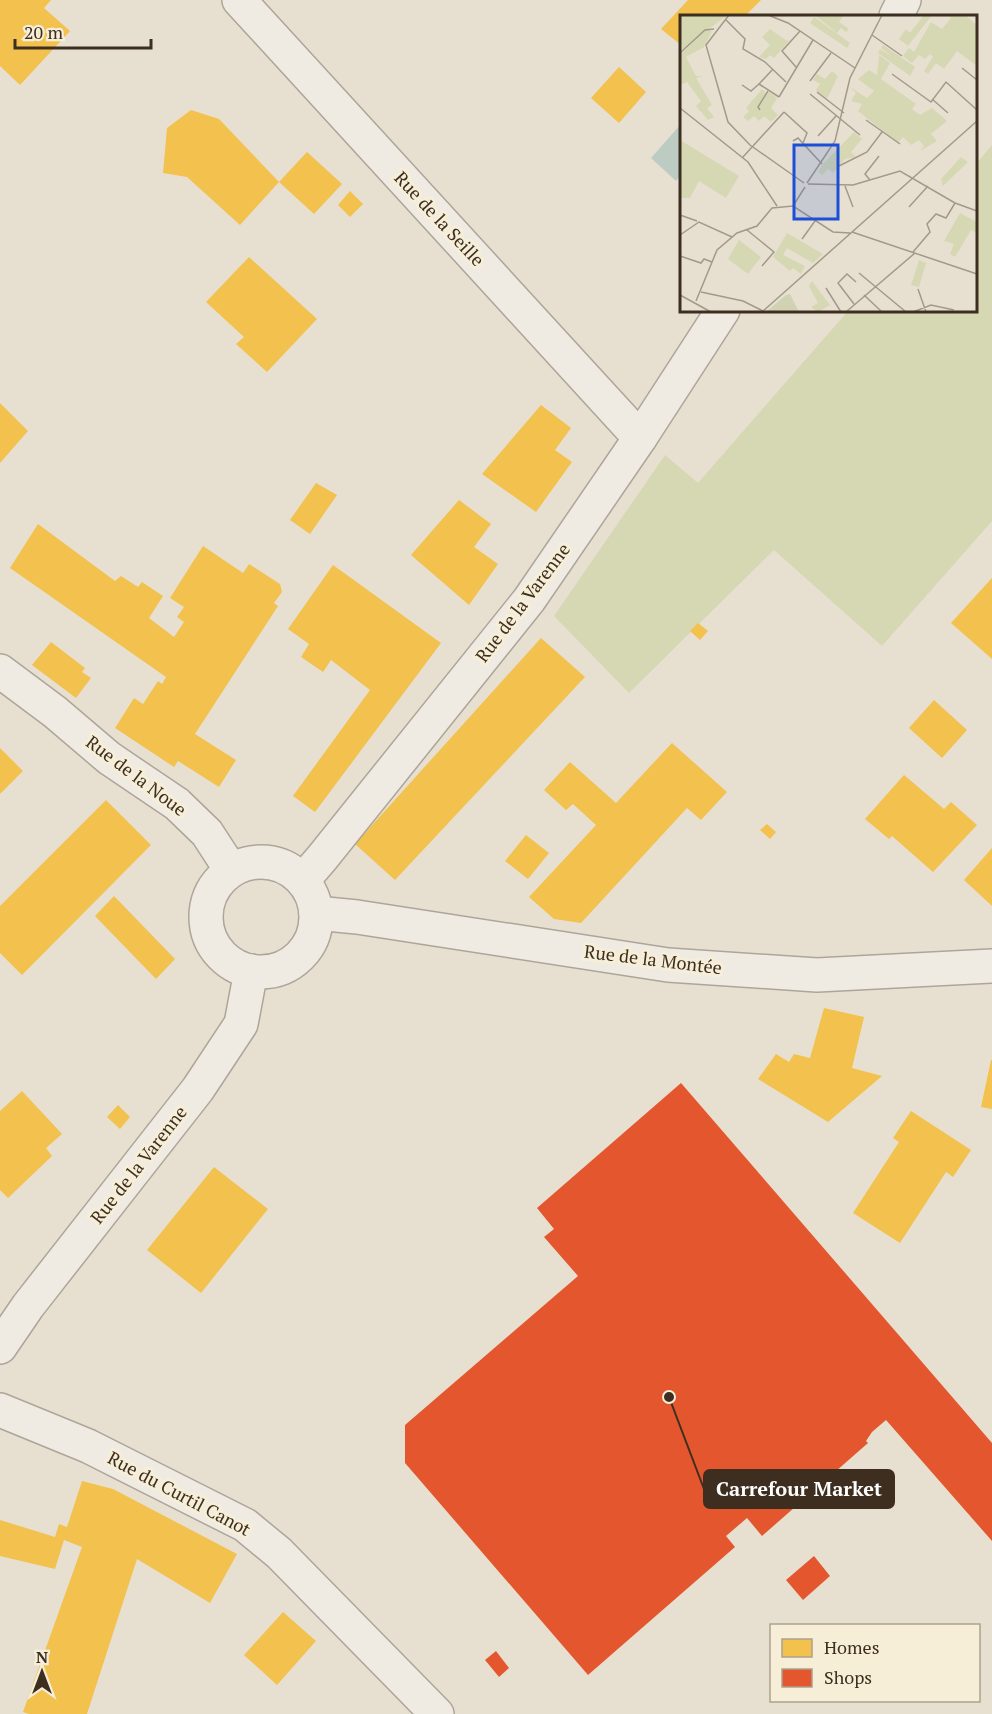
<svg xmlns="http://www.w3.org/2000/svg" width="992" height="1714" viewBox="0 0 992 1714" font-family="'PT Serif',serif">
<style>
.green{fill:#d6d7b3}
.water{fill:#bcccc2}
.homes{fill:#f2c14e}
.shops{fill:#e4572e}
.lines{fill:none;stroke-linecap:round;stroke-linejoin:round}
.minor-casing{stroke:#ada599;stroke-width:36}
.minor{stroke:#efebe3;stroke-width:33}
.labels{text-anchor:middle;stroke-width:6;stroke-linejoin:round;paint-order:stroke}
.street-label{font-size:18px;fill:#3d2e20;stroke:#f7eed8}
.inset-road{fill:none;stroke:#a3998a;stroke-width:1.5}
.view{fill:#1d4ed8;fill-opacity:0.15;stroke:#1d4ed8;stroke-width:3}
.inset-edge{fill:none;stroke:#3d2e20;stroke-width:3}
.leader{fill:none;stroke:#3d2e20;stroke-width:2}
.callout-dot{fill:#3d2e20;stroke:#f7eed8;stroke-width:2}
.callout{fill:#3d2e20;stroke:#3d2e20;stroke-width:2}
.callout-label{font-size:20px;text-anchor:middle;font-weight:bold;fill:#fff}
</style>
<rect width="100%" height="100%" fill="#e7e0d1"/>
<polygon class="green" points="992,145 992,521 882,646 774,550 629,693 554,616 665,455 698,483 848,311 976,310 976,164"/>
<polygon class="water" points="681,124 681,175 676,181 651,158"/>
<g class="homes">
<polygon points="0,0 51,0 44,8 70,31 20,85 0,66"/>
<polygon points="688,0 761,0 745,16 681,16 681,45 661,29"/>
<polygon points="619,67 646,92 619,123 591,98"/>
<polygon points="191,110 219,119 279,182 240,225 187,177 163,173 167,128"/>
<polygon points="307,152 342,184 314,214 279,182"/>
<polygon points="350,191 363,204 350,217 338,205"/>
<polygon points="249,257 317,319 267,372 236,344 244,337 206,302"/>
<polygon points="0,403 28,431 0,463"/>
<polygon points="541,405 571,428 555,450 572,462 536,512 482,474"/>
<polygon points="316,483 337,495 310,534 290,520"/>
<polygon points="459,500 491,524 474,547 498,564 469,605 411,555"/>
<polygon points="38,524 115,581 121,576 138,587 142,582 163,596 149,618 174,637 184,622 177,617 184,607 170,598 203,546 243,573 249,564 280,584 282,592 274,603 278,606 195,734 236,760 219,787 178,761 174,767 115,728 134,698 143,704 158,681 162,684 166,677 10,568"/>
<polygon points="333,565 441,643 315,812 293,796 370,690 331,660 323,672 301,657 309,644 288,629"/>
<polygon points="992,578 992,659 951,623"/>
<polygon points="698,623 708,631 700,640 690,631"/>
<polygon points="541,638 585,677 395,880 355,844"/>
<polygon points="51,642 85,668 82,672 91,678 76,698 32,665"/>
<polygon points="934,700 967,730 942,758 909,728"/>
<polygon points="672,743 727,792 701,820 687,808 581,923 554,919 529,897 596,825 573,804 566,810 544,790 570,762 616,803"/>
<polygon points="0,748 23,771 0,794"/>
<polygon points="904,775 944,809 951,802 977,825 933,872 892,836 889,839 865,819"/>
<polygon points="106,800 151,845 22,975 0,953 0,906"/>
<polygon points="767,824 776,832 770,839 760,830"/>
<polygon points="526,835 549,853 528,879 505,861"/>
<polygon points="992,848 992,906 964,880"/>
<polygon points="114,896 175,959 156,979 95,916"/>
<polygon points="824,1008 864,1017 852,1068 882,1076 828,1122 758,1079 776,1054 789,1062 794,1054 810,1058"/>
<polygon points="991,1060 992,1060 992,1109 981,1107"/>
<polygon points="22,1091 62,1134 46,1148 52,1156 8,1198 0,1190 0,1111"/>
<polygon points="118,1105 130,1117 120,1129 107,1117"/>
<polygon points="911,1111 971,1150 953,1177 946,1172 900,1243 853,1213 899,1142 893,1138"/>
<polygon points="214,1167 268,1209 201,1293 147,1250"/>
<polygon points="82,1481 113,1489 237,1554 210,1603 137,1559 87,1714 29,1714 23,1712 82,1547 64,1540 55,1569 0,1556 0,1520 55,1537 59,1524 67,1527"/>
<polygon points="283,1612 316,1641 277,1685 244,1655"/>
</g>
<g class="shops">
<polygon points="681,1083 992,1443 992,1541 886,1420 872,1432 866,1441 868,1443 762,1536 747,1518 726,1536 735,1547 588,1675 405,1463 405,1425 578,1276 544,1237 554,1229 537,1208"/>
<polygon points="814,1556 830,1576 803,1600 786,1580"/>
<polygon points="496,1651 509,1668 499,1677 485,1660"/>
</g>
<g class="lines">
<defs>
<g id="minor">
<polyline points="239,0 640,438"/>
<polyline points="896,16 904,0"/>
<polyline points="0,671 55,712 109,758 177,804 207,833 231,870"/>
<circle cx="261" cy="917" r="55"/>
<polyline points="303,880 322,858 529,600 640,438 723,310"/>
<polyline points="316,913 357,917 668,965 817,975 992,966"/>
<polyline points="0,1347 28,1306 198,1089 241,1024 251,971"/>
<polyline points="0,1410 88,1446 245,1525 279,1553 437,1714"/>
</g>
</defs>
<use href="#minor" class="minor-casing"/>
<use href="#minor" class="minor"/>
</g>
<g class="labels">
<g class="street-label">
<text transform="translate(439 219) rotate(47)" y="6">Rue de la Seille</text>
<text transform="translate(523 603) rotate(-53)" y="6">Rue de la Varenne</text>
<text transform="translate(136 776) rotate(37)" y="6">Rue de la Noue</text>
<text transform="translate(653 960) rotate(7)" y="6">Rue de la Montée</text>
<text transform="translate(139 1165) rotate(-52)" y="6">Rue de la Varenne</text>
<text transform="translate(179 1494) rotate(28)" y="6">Rue du Curtil Canot</text>
</g>
</g>
<g transform="translate(680 15)">
<rect width="297" height="297" fill="#e7e0d1"/>
<path d="M 0,0 L 47,0 L 2,35 ZM 164,0 L 159,7 L 169,14 L 166,17 L 161,13 L 157,18 L 136,1 ZM 244,0 L 252,0 L 228,31 L 219,24 L 226,14 L 230,18 ZM 269,0 L 285,0 L 297,10 L 297,51 L 277,36 L 264,54 L 256,48 L 248,59 L 244,56 L 253,42 L 250,39 L 245,44 L 239,40 L 232,48 L 223,41 L 229,33 L 234,37 L 251,7 L 262,14 L 271,3 ZM 134,2 L 170,28 L 167,33 L 130,8 ZM 90,14 L 107,26 L 110,25 L 94,43 L 90,40 L 86,44 L 79,42 L 90,30 L 82,22 ZM 26,15 L 32,16 L 24,32 L 6,42 L 16,61 L 23,61 L 16,63 L 32,90 L 27,93 L 34,102 L 28,105 L 16,91 L 21,86 L 7,67 L 0,70 L 0,40 ZM 203,30 L 235,52 L 230,61 L 198,38 L 200,34 L 213,42 L 201,33 ZM 199,40 L 210,48 L 201,64 L 236,89 L 232,94 L 240,100 L 252,93 L 267,106 L 251,119 L 257,126 L 240,136 L 244,131 L 239,125 L 231,130 L 223,122 L 218,128 L 178,96 L 182,89 L 171,86 L 176,78 L 170,72 L 187,83 L 194,76 L 178,64 L 189,55 L 197,60 ZM 152,56 L 158,61 L 147,84 L 136,75 L 140,69 L 133,65 L 137,59 L 145,64 ZM 82,74 L 86,78 L 78,93 L 89,77 L 97,83 L 91,93 L 98,100 L 91,107 L 84,101 L 79,106 L 74,101 L 68,106 L 63,102 L 69,96 L 66,93 ZM 174,117 L 182,124 L 171,137 L 176,142 L 165,144 L 153,158 L 148,154 L 142,160 L 138,157 L 143,149 ZM 0,125 L 59,161 L 46,183 L 19,166 L 10,183 L 0,183 ZM 281,142 L 288,147 L 263,171 L 261,164 ZM 280,198 L 297,207 L 297,218 L 291,215 L 275,242 L 270,239 L 274,229 L 264,226 ZM 107,218 L 143,239 L 133,248 L 107,233 L 103,240 L 125,251 L 121,259 L 113,253 L 110,256 L 93,242 ZM 59,225 L 81,242 L 68,259 L 48,244 ZM 239,245 L 246,248 L 239,272 L 231,270 ZM 132,266 L 150,290 L 138,297 L 131,292 L 138,288 L 129,271 Z" fill="#d6d7b3"/>
<path d="M 110,279 L 119,297 L 86,297 L 106,280 Z" fill="#d1d1b3"/>
<path class="inset-road" d="M 49,0 L 26,30 L 48,107 L 70,130 L 124,168M 88,0 L 108,8 L 175,53M 45,4 L 65,24 L 63,34 L 85,47 L 106,67M 192,20 L 222,41M 0,38 L 25,15 L 34,14M 116,52 L 102,36 L 120,16M 282,53 L 297,65M 93,54 L 79,69 L 99,82M 212,59 L 251,87 L 266,67 L 297,95M 130,66 L 151,38M 62,70 L 71,76 L 79,69M 137,77 L 164,98M 130,79 L 180,120M 99,82 L 133,25M 252,84 L 268,98M 0,93 L 68,147 L 97,191M 80,95 L 78,92 L 88,76M 104,97 L 127,118 L 123,128M 186,105 L 220,129M 138,121 L 156,101M 113,126 L 118,123 L 142,149M 63,142 L 104,97M 159,151 L 187,137 L 202,117M 190,165 L 185,159 L 199,141M 127,168 L 155,126 L 170,63 L 202,0M 128,169 L 173,170 L 220,156 L 275,188 L 297,196M 165,171 L 173,192M 113,191 L 125,172M 229,192 L 248,171M 0,200 L 17,206M 67,215 L 94,237 L 82,251M 172,217 L 297,259M 0,220 L 19,207 L 52,222M 122,224 L 135,206M 233,237 L 250,217 L 247,209 L 256,199 L 266,203 L 275,188M 0,241 L 21,248 L 24,244 L 32,247M 179,258 L 226,297M 146,273 L 161,297M 238,274 L 246,297M 21,277 L 63,286 L 83,296M 0,280 L 31,297M 184,280 L 202,297M 16,286 L 37,235 L 57,218 L 77,211 L 92,193 L 113,191 L 153,217 L 170,218M 174,289 L 158,268 L 167,259 L 176,267M 82,297 L 297,106M 166,297 L 235,238M 233,297 L 251,290 L 274,295"/>
<path class="view" d="M 114,130 L 158,130 L 158,204 L 114,204 Z"/>
<rect width="297" height="297" class="inset-edge"/>
</g>
<path class="leader" d="M669 1397L704 1489"/>
<circle class="callout-dot" cx="669" cy="1397" r="6"/>
<rect class="callout" x="704" y="1470" width="190" height="38" rx="6"/>
<g class="callout-label">
<text x="799" y="1496">Carrefour Market</text>
</g>
<rect x="770" y="1624" width="210" height="78" fill="#f7eed8" stroke="#ada18e" stroke-width="1.5"/>
<rect x="782" y="1639" width="30" height="18" fill="#f2c14e" stroke="#ada18e" stroke-width="1.5"/>
<text x="824" y="1654" font-size="18" fill="#3d2e20">Homes</text>
<rect x="782" y="1669" width="30" height="18" fill="#e4572e" stroke="#ada18e" stroke-width="1.5"/>
<text x="824" y="1684" font-size="18" fill="#3d2e20">Shops</text>
<g transform="translate(42 1672)" stroke="#f7eed8" stroke-width="4.5" paint-order="stroke">
<path d="M0-4.5L10 22L0 15L-10 22Z" fill="#3d2e20"/>
<text y="-9" font-size="16" font-weight="bold" text-anchor="middle" fill="#3d2e20">N</text>
</g>
<path d="M15 39v9h136v-9" fill="none" stroke="#3d2e20" stroke-width="3"/>
<text x="24" y="39" font-size="18" fill="#3d2e20" stroke="#f7eed8" stroke-width="4.5" paint-order="stroke">20 m</text>
</svg>
